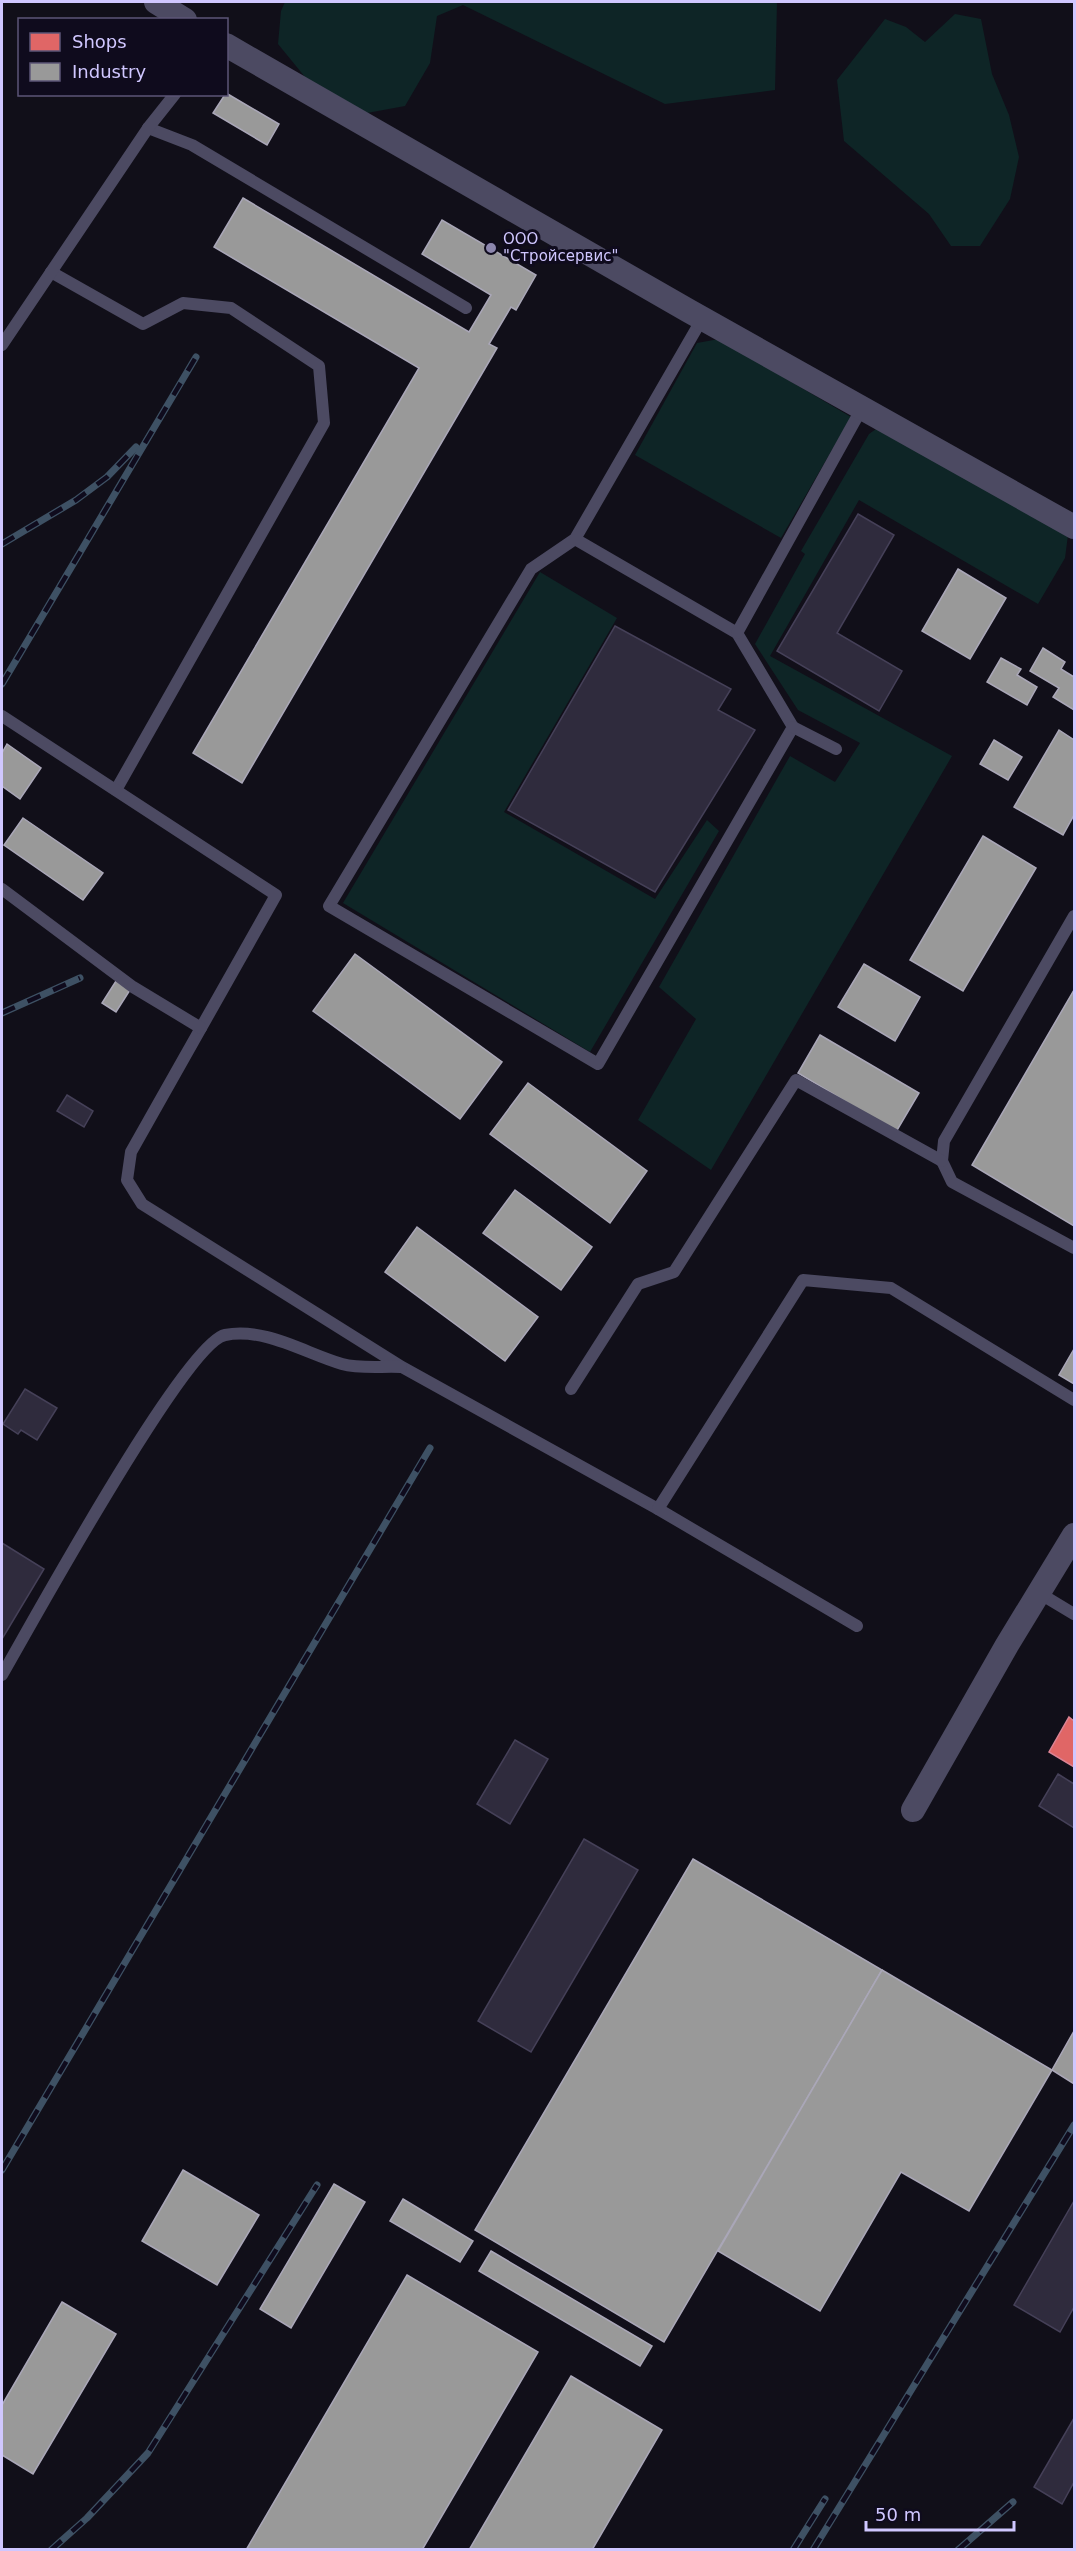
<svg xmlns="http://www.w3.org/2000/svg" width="1076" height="2551" viewBox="0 0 1076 2551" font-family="'DejaVu Sans',sans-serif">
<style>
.green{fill:#0e2526}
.shops{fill:#e06666;stroke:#db8394;stroke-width:1.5}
.industry{fill:#999;stroke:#aaa7b8;stroke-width:1.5}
.building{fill:#2f2b3d;stroke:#454058;stroke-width:1.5}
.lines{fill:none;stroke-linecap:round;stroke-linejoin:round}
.lane{stroke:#4c4a62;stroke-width:12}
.street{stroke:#4c4a62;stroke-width:24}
.rail-casing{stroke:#3e5164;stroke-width:7}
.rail{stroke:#0f0b1d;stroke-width:4.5;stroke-dasharray:14;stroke-linecap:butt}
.poi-dot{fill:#8d87ae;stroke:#0f0b1d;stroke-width:2}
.labels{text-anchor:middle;stroke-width:6;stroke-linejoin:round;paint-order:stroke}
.poi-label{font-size:15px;fill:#d0c7ff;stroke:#0f0b1d;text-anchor:start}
</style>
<rect width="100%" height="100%" fill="#110f19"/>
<g class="green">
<polygon points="285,2 777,2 775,90 665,104 463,5 437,16 430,63 405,106 367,113 305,77 278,44 281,11"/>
<polygon points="955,14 981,19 992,74 1009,115 1019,157 1010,199 980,246 951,246 929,214 844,141 837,80 885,19 906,27 925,42"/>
<polygon points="719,339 851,417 781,538 635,455 697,343"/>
<polygon points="876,429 1068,535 1065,558 1038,604 859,500 770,656 952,756 711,1170 638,1120 696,1019 659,987 790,756 835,782 860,743 798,710 755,644 805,554 801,551 869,434"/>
<polygon points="540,572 617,618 504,812 655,899 707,820 719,831 590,1052 343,903"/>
</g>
<polygon class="shops" points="1069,1717 1074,1721 1074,1767 1049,1752"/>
<g class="industry">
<polygon points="226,93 279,124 267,145 213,113"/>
<polygon points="243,198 469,332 491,295 422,254 442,220 536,275 516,310 511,307 489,344 497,348 242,783 193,753 419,368 214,247"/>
<polygon points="958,569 1006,598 970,659 922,631"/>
<polygon points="1043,648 1065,662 1061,669 1074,677 1074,710 1053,697 1059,688 1030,671"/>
<polygon points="1001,658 1021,669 1017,675 1037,687 1027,705 987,682"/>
<polygon points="1059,730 1074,740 1074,815 1063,835 1014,807"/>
<polygon points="994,740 1022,757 1008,780 980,764"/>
<polygon points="7,744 41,768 20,799 2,786 2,753"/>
<polygon points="23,818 103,873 83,900 4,845"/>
<polygon points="983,836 1036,868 963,991 910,960"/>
<polygon points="355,954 502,1062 460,1119 313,1011"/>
<polygon points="864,964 920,997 895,1041 838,1007"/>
<polygon points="116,981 130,990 116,1012 102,1003"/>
<polygon points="1074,990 1074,1226 972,1165"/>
<polygon points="820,1035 919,1093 896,1132 798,1073"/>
<polygon points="528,1083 647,1171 610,1223 490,1134"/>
<polygon points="515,1190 592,1247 561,1290 483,1233"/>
<polygon points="417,1227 538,1317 505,1361 385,1272"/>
<polygon points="1074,1349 1074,1384 1059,1375"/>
<polygon points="693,1859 882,1970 664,2342 475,2230"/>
<polygon points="882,1970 1052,2070 969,2211 901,2172 820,2311 718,2251"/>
<polygon points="1074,2031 1074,2084 1052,2070"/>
<polygon points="183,2170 259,2215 217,2285 142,2241"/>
<polygon points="334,2184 365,2202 291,2328 260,2309"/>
<polygon points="403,2199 473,2241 460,2262 390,2221"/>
<polygon points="491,2251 652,2346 640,2366 479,2271"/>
<polygon points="407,2275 538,2352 422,2550 246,2550"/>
<polygon points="62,2302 116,2334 33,2474 2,2455 2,2405"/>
<polygon points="571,2376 662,2430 592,2550 469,2550"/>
</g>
<g class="building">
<polygon points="858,514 894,535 837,633 902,671 879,711 777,651"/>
<polygon points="615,626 731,689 718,710 755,730 655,892 508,810"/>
<polygon points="67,1095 93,1111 84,1127 57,1111"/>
<polygon points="25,1389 57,1408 37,1440 21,1430 18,1434 3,1424"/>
<polygon points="2,1543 44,1569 2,1639"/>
<polygon points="515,1740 548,1759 510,1824 477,1804"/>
<polygon points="1058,1774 1074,1784 1074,1828 1039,1806"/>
<polygon points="584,1839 638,1870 531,2052 478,2021"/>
<polygon points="1074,2201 1074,2307 1060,2332 1014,2305"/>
<polygon points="1074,2418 1074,2482 1062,2504 1034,2487"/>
</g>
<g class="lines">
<g class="lane">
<polyline points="148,128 192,145 466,308"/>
<polyline points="51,272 143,324 183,303 231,308 319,366 324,423 116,790"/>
<polyline points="2,345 148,128 175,94"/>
<polyline points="575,539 531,569 329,906 598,1064 793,727 737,633 575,539 702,319"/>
<polyline points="737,633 862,408"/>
<polyline points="2,716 276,895 131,1152 127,1180 142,1204 402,1367 658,1509"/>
<polyline points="793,727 836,749"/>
<polyline points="2,889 133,987 201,1028"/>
<polyline points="1074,916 944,1141 942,1161 952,1182 1074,1248"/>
<polyline points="571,1389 638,1284 674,1272 796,1080 942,1161"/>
<polyline points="1039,1593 1074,1614"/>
<polyline points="857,1626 658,1509 803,1280 891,1288 1074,1400"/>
<path d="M 2,1675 C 31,1625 185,1343 225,1335 C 264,1327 305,1353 342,1364 C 360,1369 383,1366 401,1367"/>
</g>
<g class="street">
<polyline points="156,2 185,20"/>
<polyline points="226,45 689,311 1074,527"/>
<polyline points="913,1810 1007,1645 1074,1535"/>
</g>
<defs>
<g id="rail">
<polyline points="2,544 76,500 107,477 136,447"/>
<polyline points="2,684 196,357"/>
<polyline points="2,1013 80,978"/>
<polyline points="2,2170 430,1448"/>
<polyline points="51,2550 87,2518 148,2453 317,2185"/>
<polyline points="793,2550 825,2499"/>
<polyline points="813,2550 1074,2125"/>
<polyline points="958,2550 1013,2502"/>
</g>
</defs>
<use href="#rail" class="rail-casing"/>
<use href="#rail" class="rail"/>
</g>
<circle class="poi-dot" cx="491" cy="248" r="6"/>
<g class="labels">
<g class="poi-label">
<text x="503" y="244">ООО<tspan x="503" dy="17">"Стройсервис"</tspan></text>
</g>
</g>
<rect width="1076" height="2551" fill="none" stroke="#d0c7ff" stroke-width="6"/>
<rect x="18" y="18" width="210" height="78" fill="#0f0b1d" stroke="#5c5677" stroke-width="1.5"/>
<rect x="30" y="33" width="30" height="18" fill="#e06666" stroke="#5c5677" stroke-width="1.5"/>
<text x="72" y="48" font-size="18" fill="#d0c7ff">Shops</text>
<rect x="30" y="63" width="30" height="18" fill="#999999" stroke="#5c5677" stroke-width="1.5"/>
<text x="72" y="78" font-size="18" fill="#d0c7ff">Industry</text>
<path d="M866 2521v9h148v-9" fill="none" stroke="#d0c7ff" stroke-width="3"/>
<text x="875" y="2521" font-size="18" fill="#d0c7ff" stroke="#0f0b1d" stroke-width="4.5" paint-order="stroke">50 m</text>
</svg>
